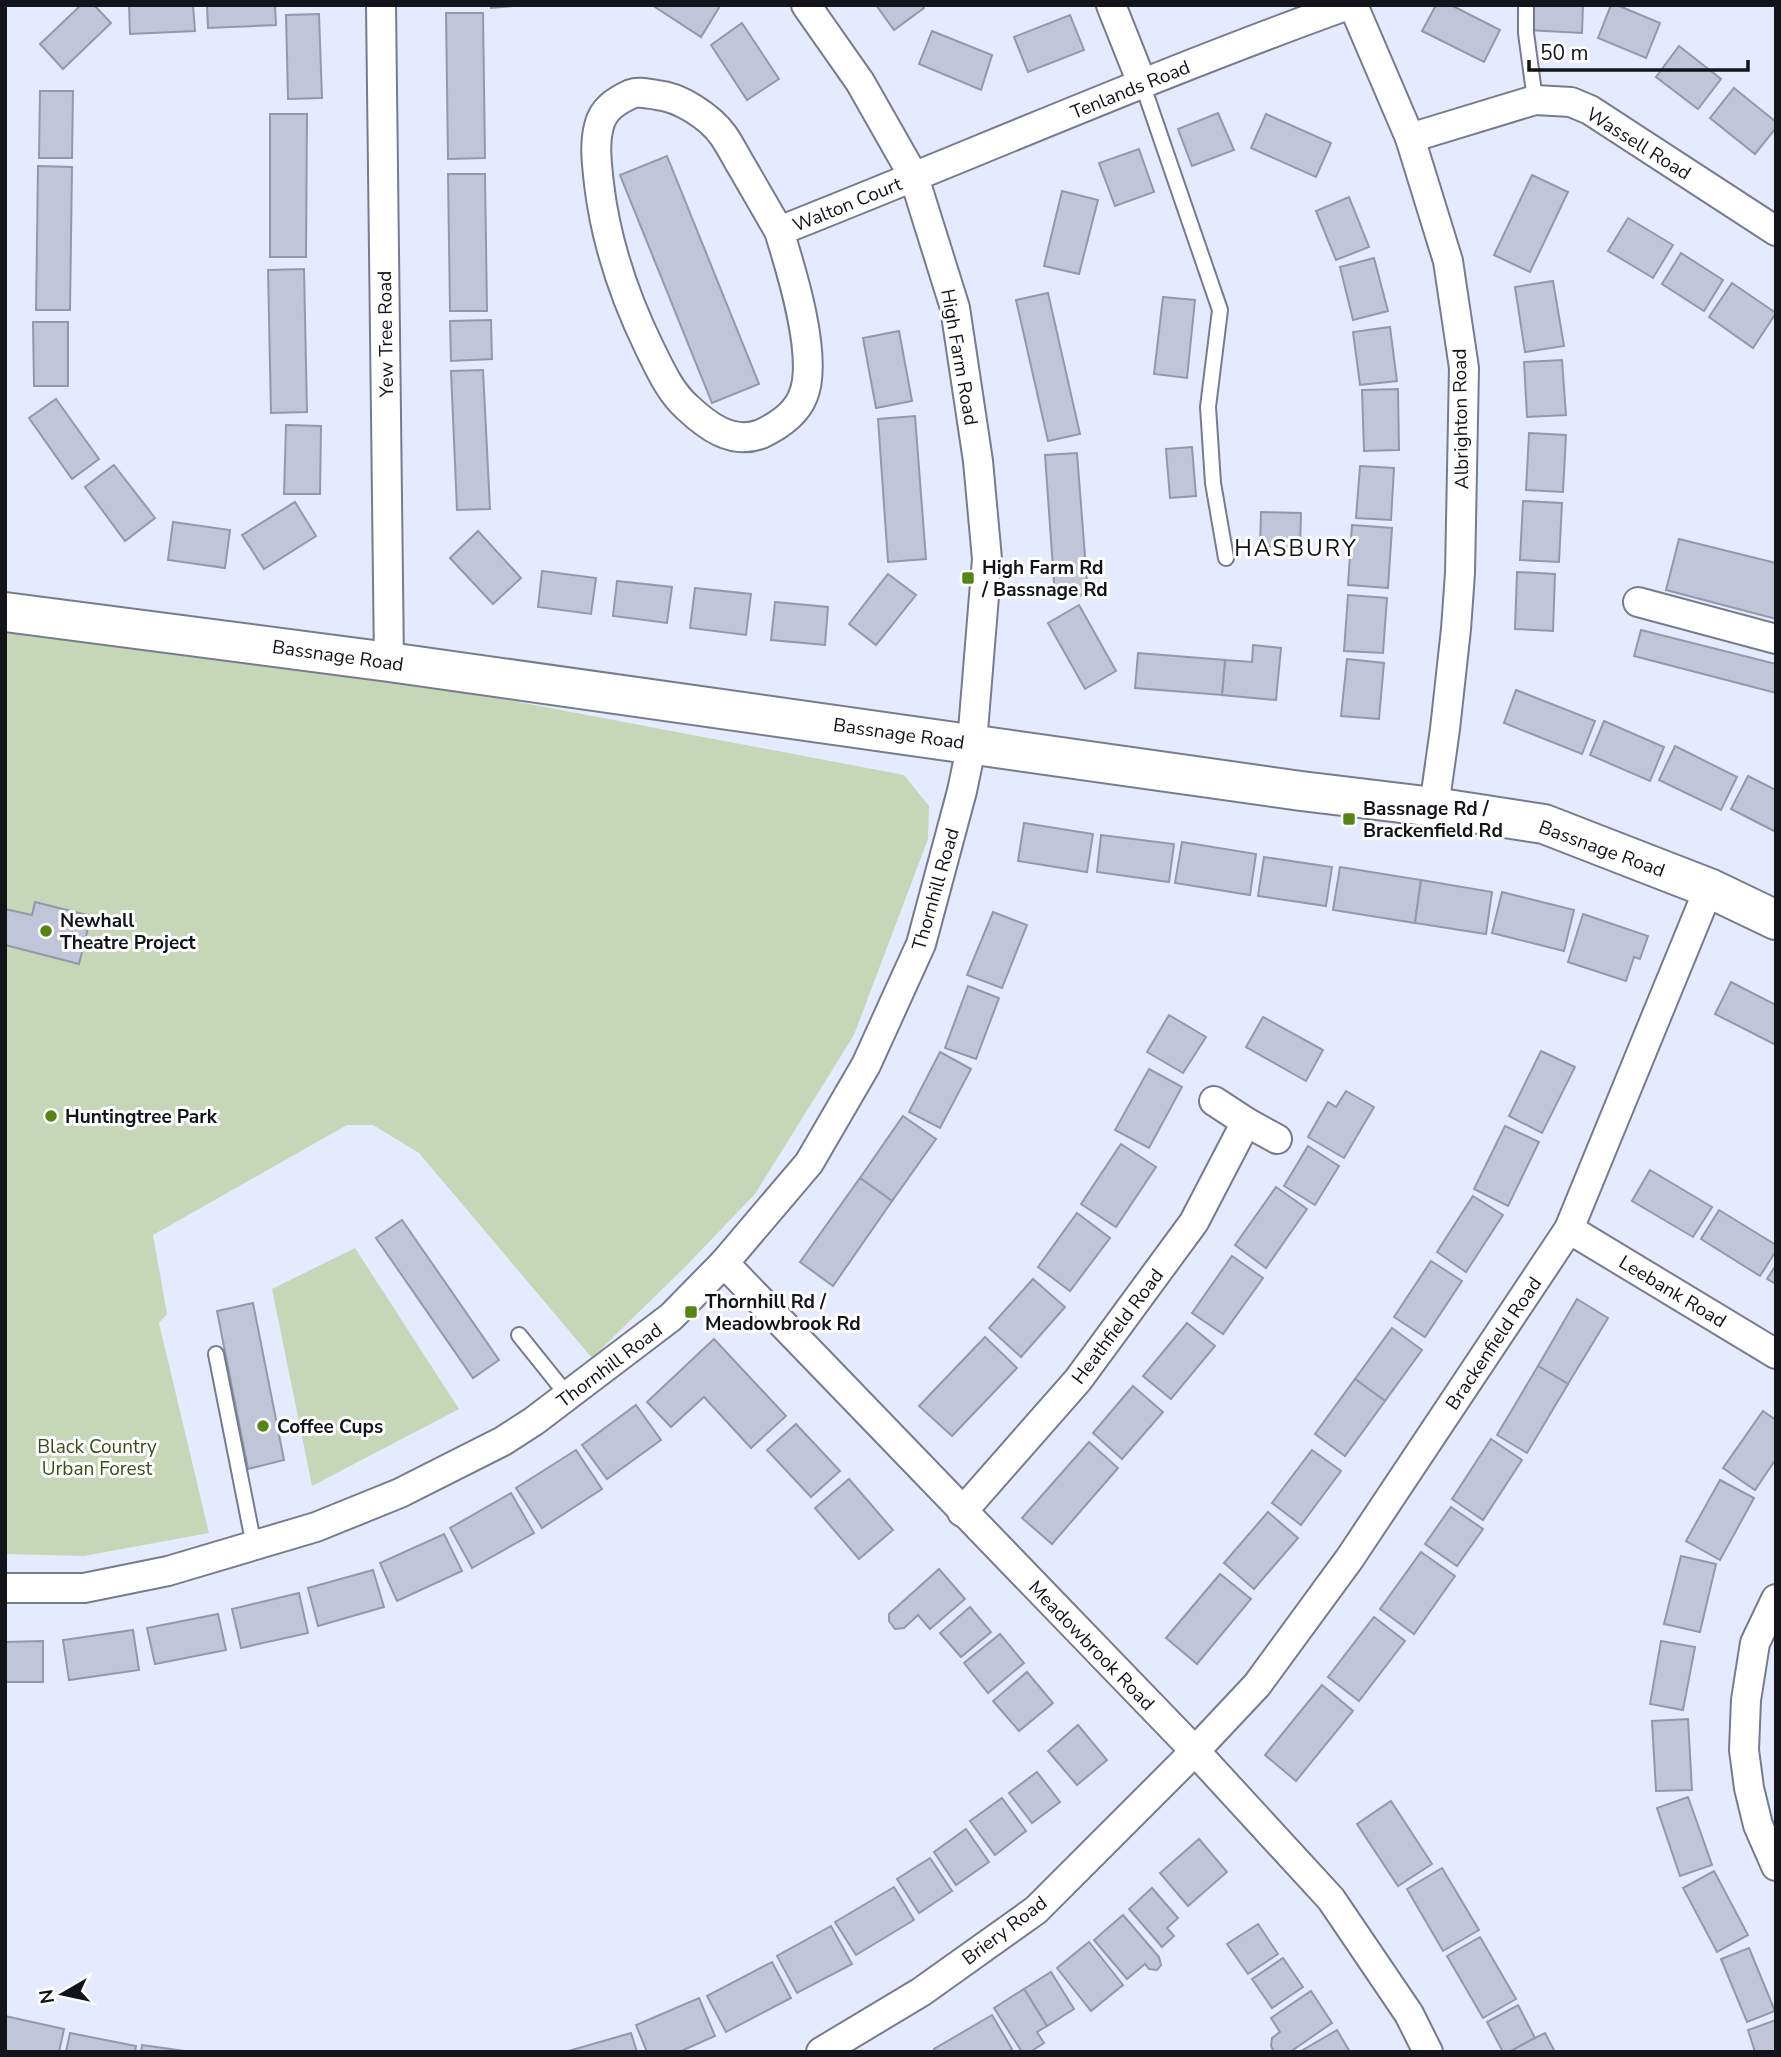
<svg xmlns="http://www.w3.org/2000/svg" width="1781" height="2057" viewBox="0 0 1781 2057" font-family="'Nunito Sans',sans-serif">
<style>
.green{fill:#c6d7b8}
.building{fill:#c0c5d7;stroke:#9399aa;stroke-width:2}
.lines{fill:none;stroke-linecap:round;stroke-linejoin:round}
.lane-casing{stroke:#777c8d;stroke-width:18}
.street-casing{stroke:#777c8d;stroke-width:32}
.secondary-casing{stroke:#777c8d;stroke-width:42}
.lane{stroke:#fff;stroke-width:14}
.street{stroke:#fff;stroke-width:28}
.secondary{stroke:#fff;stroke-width:38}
.poi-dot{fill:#568415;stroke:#fff;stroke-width:2.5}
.labels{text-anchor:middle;stroke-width:6;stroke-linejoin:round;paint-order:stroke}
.street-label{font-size:19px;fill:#12141a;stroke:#fff}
.poi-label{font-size:19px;font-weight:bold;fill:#12141a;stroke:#fff;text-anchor:start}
.park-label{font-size:19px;fill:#354f15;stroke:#fff}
.quarter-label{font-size:23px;letter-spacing:2px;fill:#12141a;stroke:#fff}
</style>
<rect width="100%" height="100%" fill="#e5ebfe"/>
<g class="green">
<polygon points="5,626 382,676 904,775 929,806 928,839 854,1035 755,1194 686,1266 592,1358 419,1153 373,1125 347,1125 153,1235 167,1314 159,1323 209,1533 84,1556 5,1554"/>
<polygon points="355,1248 459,1409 312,1486 272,1289"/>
</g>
<g class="building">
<polygon points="81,5 94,5 111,23 63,69 40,44"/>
<polygon points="129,5 193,5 195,31 130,34"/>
<polygon points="207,5 275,5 276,25 208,28"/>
<polygon points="491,5 525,5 491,8"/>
<polygon points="652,5 718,5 720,6 701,37"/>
<polygon points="876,5 922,5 924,8 894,30"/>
<polygon points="1436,5 1451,5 1500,30 1484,62 1422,31"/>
<polygon points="1529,5 1583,5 1582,33 1527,30"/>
<polygon points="1611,5 1617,5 1660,23 1646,58 1598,38"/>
<polygon points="446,13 483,13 485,158 448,159"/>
<polygon points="319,14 322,98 288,99 286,15"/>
<polygon points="1070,15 1084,50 1028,72 1014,37"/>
<polygon points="742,23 779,79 747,100 711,45"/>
<polygon points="932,31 992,55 981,90 919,64"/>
<polygon points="1679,46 1721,79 1698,109 1656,77"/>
<polygon points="1734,88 1776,122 1776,128 1755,154 1710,118"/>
<polygon points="40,91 73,91 72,158 39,158"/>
<polygon points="1218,113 1234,150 1192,166 1178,129"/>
<polygon points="270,114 307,114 306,257 270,257"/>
<polygon points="1266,114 1331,143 1316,177 1251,148"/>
<polygon points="1139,149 1154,192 1115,206 1099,163"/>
<polygon points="667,156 759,384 712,403 620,175"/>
<polygon points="38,166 72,167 70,310 36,310"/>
<polygon points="448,174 485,174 487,311 450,311"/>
<polygon points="1532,175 1568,192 1530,272 1494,255"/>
<polygon points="1062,191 1098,200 1079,274 1044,266"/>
<polygon points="1349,197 1369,247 1336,260 1316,211"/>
<polygon points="1628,218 1673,245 1653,278 1608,251"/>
<polygon points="1681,253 1723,280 1704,311 1662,284"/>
<polygon points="1374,258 1388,311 1353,320 1340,267"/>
<polygon points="304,269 307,412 271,413 268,270"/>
<polygon points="1553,281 1564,346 1525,352 1515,287"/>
<polygon points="1732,283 1776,313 1753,348 1709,317"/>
<polygon points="1048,293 1080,434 1048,441 1016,300"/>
<polygon points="1163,297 1195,300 1187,378 1154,374"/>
<polygon points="491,320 492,359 451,361 450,321"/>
<polygon points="33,322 68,322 68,386 34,386"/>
<polygon points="1390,327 1397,381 1360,385 1353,332"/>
<polygon points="899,331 912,401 876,408 863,338"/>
<polygon points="1562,360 1566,415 1527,417 1524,362"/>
<polygon points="483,370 490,509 457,510 451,371"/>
<polygon points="1398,389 1399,450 1364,451 1362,390"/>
<polygon points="56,399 99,459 72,479 29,418"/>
<polygon points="915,416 926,559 888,562 878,419"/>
<polygon points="286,425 321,426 320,494 284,494"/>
<polygon points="1529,433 1566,435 1563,492 1526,490"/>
<polygon points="1192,447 1196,496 1170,498 1166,449"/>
<polygon points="1077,453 1088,595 1055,597 1045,455"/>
<polygon points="114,465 155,518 125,541 85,487"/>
<polygon points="1360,466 1394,468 1391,520 1356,518"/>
<polygon points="1523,501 1562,503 1559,562 1520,560"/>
<polygon points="295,502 316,536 264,569 242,535"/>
<polygon points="1261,512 1301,513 1300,547 1260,546"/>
<polygon points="173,522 230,530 225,568 168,560"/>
<polygon points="1352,525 1392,528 1388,588 1348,585"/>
<polygon points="478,531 521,578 493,604 450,558"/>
<polygon points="1679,539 1776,563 1776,619 1666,590"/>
<polygon points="542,571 596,578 591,614 538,607"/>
<polygon points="1517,572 1555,574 1553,631 1515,629"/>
<polygon points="888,574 916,595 876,645 849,624"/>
<polygon points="617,581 672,587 667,623 613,616"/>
<polygon points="695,588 751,594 746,635 690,628"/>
<polygon points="1348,595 1387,598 1383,653 1344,651"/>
<polygon points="775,602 828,607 825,645 771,640"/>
<polygon points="1079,605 1116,671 1085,689 1048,623"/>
<polygon points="1641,630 1776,664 1776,693 1634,656"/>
<polygon points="1253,645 1281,648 1276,700 1222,695 1225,660 1252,662"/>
<polygon points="1138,653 1225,660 1222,695 1135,688"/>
<polygon points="1347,659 1384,663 1379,719 1341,716"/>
<polygon points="1516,690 1595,721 1582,754 1504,723"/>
<polygon points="1604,721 1664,747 1650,781 1590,755"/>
<polygon points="1675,746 1737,777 1721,810 1659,780"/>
<polygon points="1748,776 1776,790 1776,832 1731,809"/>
<polygon points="1024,823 1093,834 1087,872 1018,861"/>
<polygon points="1101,835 1174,844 1169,882 1097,872"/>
<polygon points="1182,842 1256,854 1250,895 1175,883"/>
<polygon points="1264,857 1332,867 1326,906 1258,896"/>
<polygon points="1340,867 1421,880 1415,923 1333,910"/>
<polygon points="1421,880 1492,892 1486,934 1415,923"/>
<polygon points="1502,892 1574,910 1564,951 1492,933"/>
<polygon points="35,902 91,916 79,964 5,945 5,909 32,915"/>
<polygon points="993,912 1027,925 1002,988 967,975"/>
<polygon points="1583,914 1648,936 1640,959 1634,957 1626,981 1568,962"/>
<polygon points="1731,982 1776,1005 1776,1045 1715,1014"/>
<polygon points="968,986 999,998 976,1059 945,1048"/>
<polygon points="1169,1015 1206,1037 1183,1073 1147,1052"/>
<polygon points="1263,1017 1323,1050 1306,1081 1246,1047"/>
<polygon points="1541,1051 1575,1067 1542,1133 1509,1116"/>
<polygon points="940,1052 971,1069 940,1128 909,1112"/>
<polygon points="1149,1069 1182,1087 1149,1148 1115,1130"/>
<polygon points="1346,1091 1374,1107 1344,1158 1308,1137 1328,1102 1336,1107"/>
<polygon points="903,1116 936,1139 892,1201 860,1178"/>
<polygon points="1505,1126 1539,1142 1508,1206 1474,1189"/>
<polygon points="1121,1144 1156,1167 1116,1227 1081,1204"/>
<polygon points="1308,1146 1339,1166 1315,1205 1284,1186"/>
<polygon points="1650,1170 1712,1207 1693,1237 1632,1201"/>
<polygon points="860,1178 892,1201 833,1286 800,1262"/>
<polygon points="1276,1187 1307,1209 1266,1268 1235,1245"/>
<polygon points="1473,1196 1503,1215 1466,1272 1437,1252"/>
<polygon points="1719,1210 1776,1245 1776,1251 1760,1276 1701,1239"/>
<polygon points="1077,1213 1110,1238 1070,1291 1038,1267"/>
<polygon points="402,1220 499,1360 473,1378 376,1238"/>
<polygon points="1232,1256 1263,1278 1223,1334 1192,1313"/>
<polygon points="1431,1261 1462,1281 1425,1337 1394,1317"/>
<polygon points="1776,1265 1776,1284 1767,1279"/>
<polygon points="1033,1279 1065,1307 1021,1357 989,1328"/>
<polygon points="1577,1299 1608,1318 1568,1384 1538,1366"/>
<polygon points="253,1303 284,1460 248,1469 217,1311"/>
<polygon points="1187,1323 1215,1346 1171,1399 1143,1376"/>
<polygon points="1392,1328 1422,1350 1385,1401 1355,1379"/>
<polygon points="985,1337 1017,1368 952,1436 919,1406"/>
<polygon points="714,1339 786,1416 751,1448 704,1397 671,1427 647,1402"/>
<polygon points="1538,1366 1568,1384 1527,1453 1497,1435"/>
<polygon points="1355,1379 1385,1401 1345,1456 1315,1434"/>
<polygon points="1133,1386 1163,1412 1122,1459 1093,1433"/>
<polygon points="636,1405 661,1440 607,1479 582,1445"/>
<polygon points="1763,1411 1776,1420 1776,1459 1755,1490 1723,1468"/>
<polygon points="796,1424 840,1471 811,1497 767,1450"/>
<polygon points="1491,1439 1522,1460 1483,1520 1452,1499"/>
<polygon points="1089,1442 1118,1468 1052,1544 1022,1518"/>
<polygon points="576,1450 602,1489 542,1528 516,1488"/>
<polygon points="1312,1450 1341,1471 1301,1525 1272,1503"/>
<polygon points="849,1479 893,1530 859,1559 815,1508"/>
<polygon points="1720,1480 1754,1498 1720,1560 1686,1541"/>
<polygon points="511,1493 534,1533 472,1568 450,1528"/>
<polygon points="1451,1507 1483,1529 1457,1566 1425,1544"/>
<polygon points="1268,1512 1298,1538 1254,1589 1224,1563"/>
<polygon points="444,1534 462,1571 397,1601 380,1563"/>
<polygon points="1421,1552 1455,1576 1414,1634 1380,1609"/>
<polygon points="1681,1556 1716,1564 1700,1632 1664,1624"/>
<polygon points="939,1569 965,1599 930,1629 918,1615 904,1628 895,1629 889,1621 889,1614"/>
<polygon points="373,1570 384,1607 318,1626 308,1588"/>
<polygon points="1220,1574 1251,1599 1197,1664 1166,1638"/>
<polygon points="299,1593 308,1633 241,1648 232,1609"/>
<polygon points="970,1607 991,1632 961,1657 940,1633"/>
<polygon points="218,1614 226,1650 155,1664 147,1628"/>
<polygon points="1374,1617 1405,1641 1359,1701 1328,1677"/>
<polygon points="133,1630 139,1670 69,1680 63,1640"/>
<polygon points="1000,1634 1024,1663 988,1693 964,1663"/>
<polygon points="43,1641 43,1682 5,1682 5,1642"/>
<polygon points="1661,1641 1695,1647 1683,1710 1650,1704"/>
<polygon points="1027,1672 1053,1703 1019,1731 993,1701"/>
<polygon points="1322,1685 1353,1711 1296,1781 1265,1755"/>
<polygon points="1688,1719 1692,1790 1656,1791 1652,1721"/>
<polygon points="1078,1725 1107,1760 1077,1785 1048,1751"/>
<polygon points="1037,1772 1060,1802 1032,1823 1009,1793"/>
<polygon points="1688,1797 1712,1865 1680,1876 1657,1808"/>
<polygon points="1002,1798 1026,1831 995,1855 970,1821"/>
<polygon points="1391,1801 1432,1864 1398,1886 1357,1824"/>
<polygon points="966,1829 989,1862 956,1885 934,1852"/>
<polygon points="1199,1839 1227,1872 1188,1906 1160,1873"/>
<polygon points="930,1858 952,1891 919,1913 897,1879"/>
<polygon points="1442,1868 1479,1930 1443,1951 1407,1889"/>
<polygon points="1714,1871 1748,1935 1717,1952 1683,1888"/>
<polygon points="894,1887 914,1920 856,1955 835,1922"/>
<polygon points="1152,1888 1178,1918 1167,1928 1174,1936 1162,1947 1129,1909"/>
<polygon points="1123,1915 1159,1957 1161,1965 1157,1970 1149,1969 1145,1964 1127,1979 1094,1940"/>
<polygon points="1258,1924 1278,1954 1248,1974 1227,1944"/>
<polygon points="831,1926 852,1964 797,1993 777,1956"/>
<polygon points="1480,1937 1516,1999 1483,2018 1447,1956"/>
<polygon points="1089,1942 1123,1985 1091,2011 1057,1968"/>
<polygon points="1749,1948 1775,2011 1747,2022 1721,1959"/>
<polygon points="1283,1958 1303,1987 1272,2008 1252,1979"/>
<polygon points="772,1962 791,1998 726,2032 707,1996"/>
<polygon points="1051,1972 1074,2009 1047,2026 1024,1989"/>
<polygon points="1024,1989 1047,2026 1037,2032 1044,2043 1030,2052 1022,2052 994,2008"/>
<polygon points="1311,1991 1332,2023 1290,2052 1274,2052 1271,2046 1272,2038 1280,2032 1271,2018"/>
<polygon points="699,1998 715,2036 679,2052 647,2052 636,2025"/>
<polygon points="1518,2005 1535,2038 1509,2052 1503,2052 1487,2022"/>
<polygon points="992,2015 1012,2049 1008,2052 935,2052 934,2049"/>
<polygon points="5,2016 64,2029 59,2052 5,2052"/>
<polygon points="1776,2020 1776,2052 1755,2052 1748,2030"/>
<polygon points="1337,2030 1350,2052 1304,2052 1303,2050"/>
<polygon points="70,2033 136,2046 135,2052 66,2052"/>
<polygon points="631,2033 637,2052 565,2052"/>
<polygon points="1545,2033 1555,2052 1509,2052 1535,2038"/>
<polygon points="142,2045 192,2052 141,2052"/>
</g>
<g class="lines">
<defs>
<g id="lane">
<polyline points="1526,5 1526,33 1535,100"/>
<polyline points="1142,83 1220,310 1208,407 1213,483 1226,558"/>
<polyline points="519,1335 568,1396"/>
<polyline points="216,1354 254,1546"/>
</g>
<g id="street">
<polyline points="381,5 389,662"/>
<polyline points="1111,5 1142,83"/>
<polyline points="1353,5 1410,138 1448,261 1464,368 1460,573 1456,629 1445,729 1434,807"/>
<polyline points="1410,138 1535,100 1571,102 1590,110 1776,231"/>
<path d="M 779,231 C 767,210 754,188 742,167 C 736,157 730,145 723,135 C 710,117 680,97 657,95 C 649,94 639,91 631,94 C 616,101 603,109 599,126 C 594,145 597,165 599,184 C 606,243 624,296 650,349 C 660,369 670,392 687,407 C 707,426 732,445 761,434 C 778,426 796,414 803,396 C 819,358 791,269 779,231 C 969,156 1156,74 1348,5"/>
<polyline points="1638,602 1776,639"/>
<polyline points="1214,1101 1246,1122 1277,1139"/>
<polyline points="1569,1229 1776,1354"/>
<polyline points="724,1263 1195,1751 1331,1899 1409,2014 1428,2052"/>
<polyline points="962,1512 1078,1380 1194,1222 1246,1122"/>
<polyline points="5,1588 84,1588 168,1571 316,1527 400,1493 503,1441 534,1421 671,1317 724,1263 809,1163 866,1065 921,944 962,791 972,743 987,559 978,461 955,308 914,177 860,82 806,5"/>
<polyline points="1776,1599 1755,1643 1746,1700 1744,1750 1749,1788 1758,1825 1776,1866"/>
<polyline points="821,2052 921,1992 1036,1910 1195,1751 1257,1685 1350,1558 1569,1229 1709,888"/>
</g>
<polyline id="secondary" points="5,612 389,662 1301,791 1434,807 1544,824 1709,888 1776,920"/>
</defs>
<use href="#lane" class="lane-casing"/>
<use href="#street" class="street-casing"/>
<use href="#secondary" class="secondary-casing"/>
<use href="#lane" class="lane"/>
<use href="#street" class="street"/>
<use href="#secondary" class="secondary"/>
</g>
<g class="poi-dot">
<rect x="961" y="571" width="14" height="14" rx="3.5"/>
<rect x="1342" y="812" width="14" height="14" rx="3.5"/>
<circle cx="46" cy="931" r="7"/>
<circle cx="51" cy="1116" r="7"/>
<rect x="684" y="1305" width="14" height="14" rx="3.5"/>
<circle cx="263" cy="1426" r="7"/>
</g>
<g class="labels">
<g class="street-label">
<text transform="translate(1130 89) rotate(-22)" y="7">Tenlands Road</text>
<text transform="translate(1639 143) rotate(32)" y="7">Wassell Road</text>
<text transform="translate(847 204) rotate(-22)" y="7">Walton Court</text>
<text transform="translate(385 334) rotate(-91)" y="7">Yew Tree Road</text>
<text transform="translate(960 357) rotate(80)" y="7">High Farm Road</text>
<text transform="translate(1460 419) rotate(-91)" y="7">Albrighton Road</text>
<text transform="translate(338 655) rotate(8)" y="7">Bassnage Road</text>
<text transform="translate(899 733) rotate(8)" y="7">Bassnage Road</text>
<text transform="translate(1602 848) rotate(20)" y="7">Bassnage Road</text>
<text transform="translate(935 889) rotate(-74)" y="7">Thornhill Road</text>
<text transform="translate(1673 1291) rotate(31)" y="7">Leebank Road</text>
<text transform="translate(1117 1326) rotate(-53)" y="7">Heathfield Road</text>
<text transform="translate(1493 1343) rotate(-56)" y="7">Brackenfield Road</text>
<text transform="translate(609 1365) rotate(-37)" y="7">Thornhill Road</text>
<text transform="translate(1092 1645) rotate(46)" y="7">Meadowbrook Road</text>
<text transform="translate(1004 1930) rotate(-37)" y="7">Briery Road</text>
</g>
<g class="poi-label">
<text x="982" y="574">High Farm Rd<tspan x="982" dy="22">/ Bassnage Rd</tspan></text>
<text x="1363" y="815">Bassnage Rd /<tspan x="1363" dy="22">Brackenfield Rd</tspan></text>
<text x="60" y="927">Newhall<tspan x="60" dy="22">Theatre Project</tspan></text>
<text x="65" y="1123">Huntingtree Park</text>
<text x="705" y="1308">Thornhill Rd /<tspan x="705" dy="22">Meadowbrook Rd</tspan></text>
<text x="277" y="1433">Coffee Cups</text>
</g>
<g class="park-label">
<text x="97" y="1453">Black Country<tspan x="97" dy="22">Urban Forest</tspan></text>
</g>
<g class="quarter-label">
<text x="1296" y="556">HASBURY</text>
</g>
</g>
<rect width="1781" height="2057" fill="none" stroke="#12141a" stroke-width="14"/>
<g transform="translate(63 1994) rotate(261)" stroke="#ffffff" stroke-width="5" paint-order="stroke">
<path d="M0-5L12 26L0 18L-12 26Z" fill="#12141a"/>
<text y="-10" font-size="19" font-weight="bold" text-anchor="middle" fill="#12141a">N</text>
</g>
<path d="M1529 60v10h219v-10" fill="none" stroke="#12141a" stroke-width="3.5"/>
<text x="1540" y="60" font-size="21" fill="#12141a" stroke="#ffffff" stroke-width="5" paint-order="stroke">50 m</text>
</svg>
